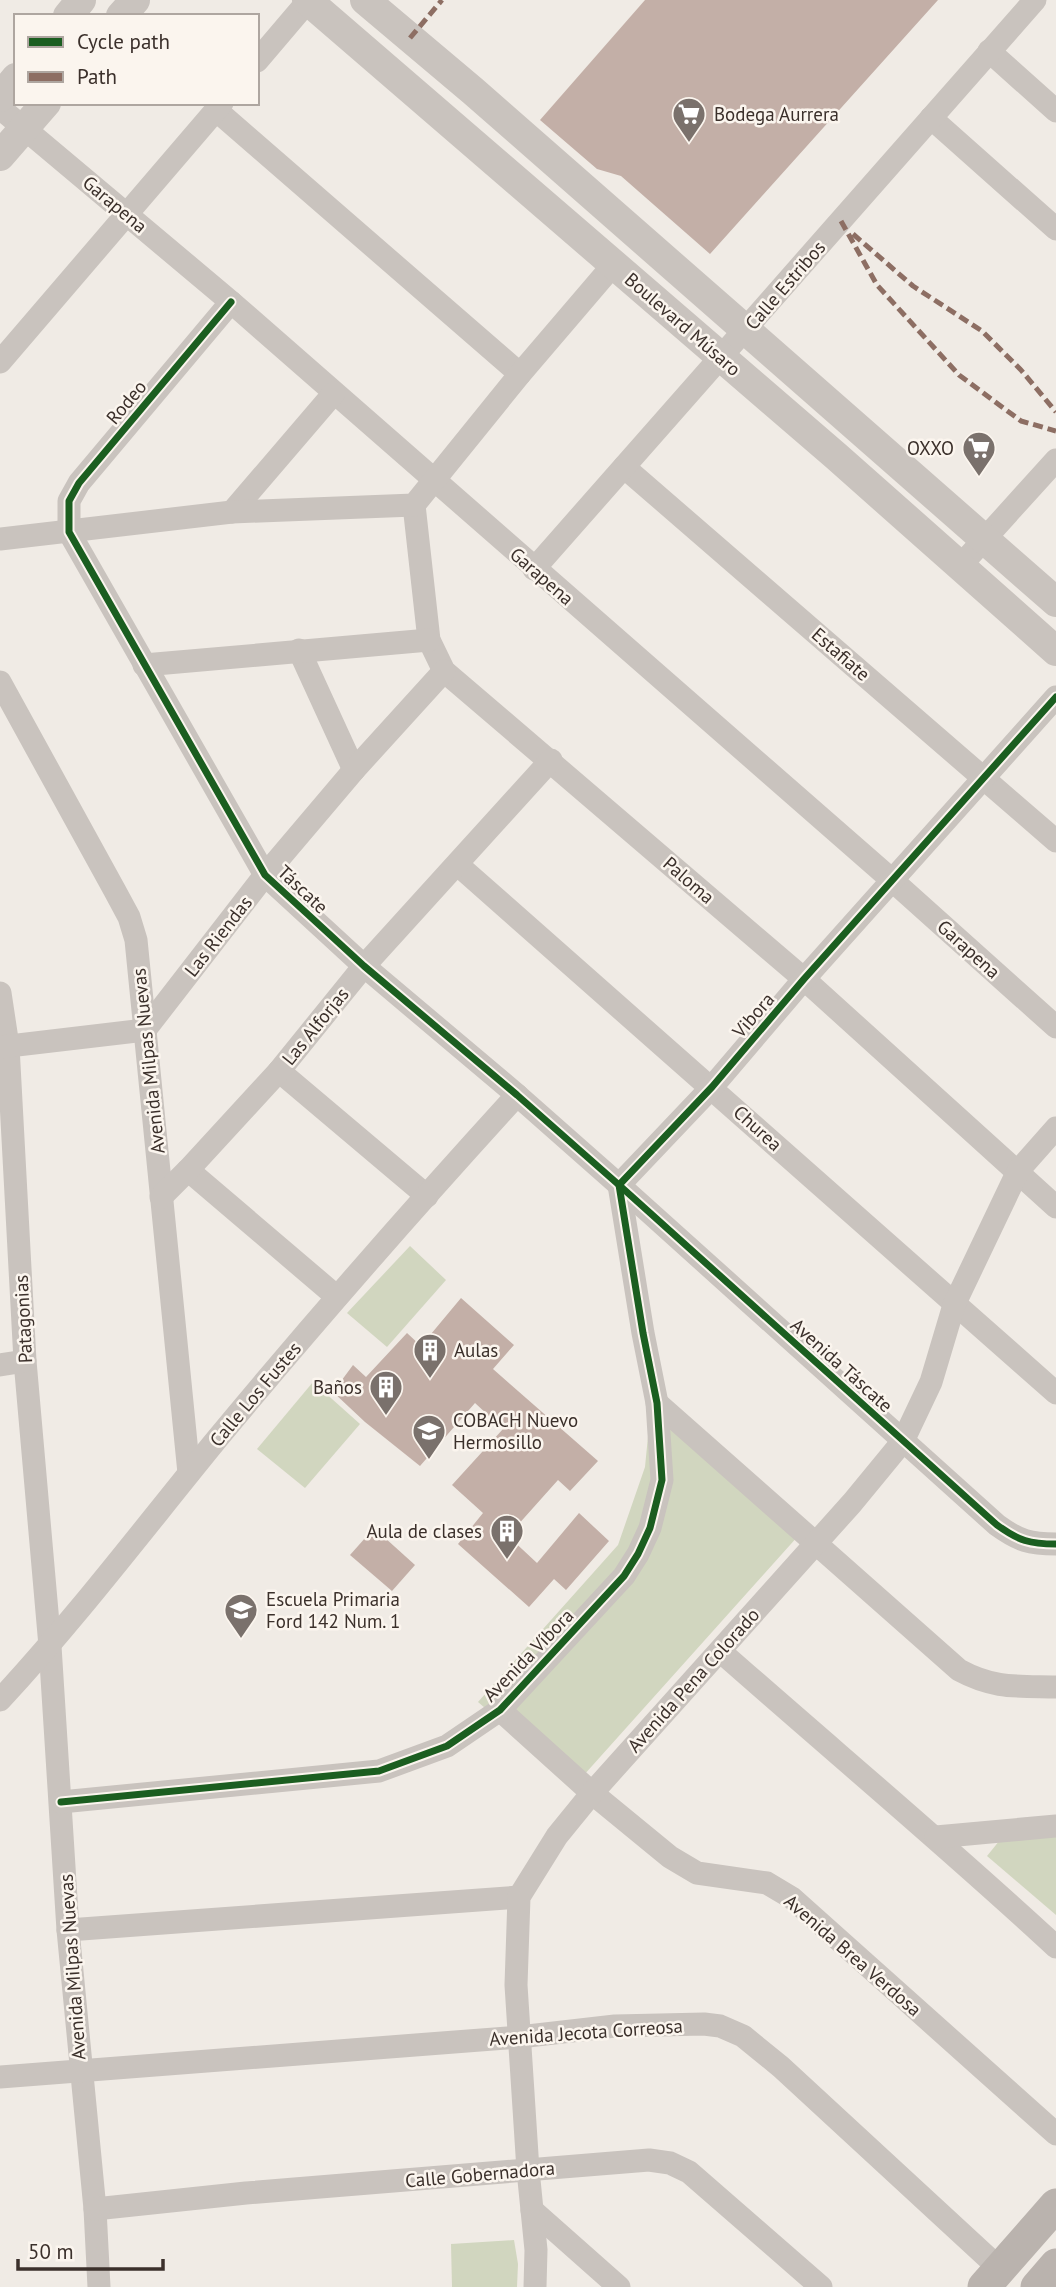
<svg xmlns="http://www.w3.org/2000/svg" width="1056" height="2287" viewBox="0 0 1056 2287" font-family="'PT Sans',sans-serif">
<style>
.green{fill:#d1d6bf}
.building{fill:#c3afa7}
.lines{fill:none;stroke-linecap:round;stroke-linejoin:round}
.minor{stroke:#c9c3be;stroke-width:23}
.tertiary{stroke:#c9c3be;stroke-width:30}
.secondary{stroke:#bab3ae;stroke-width:33}
.quiet{stroke:#8d6e63;stroke-width:5;stroke-dasharray:10 5;stroke-linecap:butt}
.cycleway-casing{stroke:#fbf5ee;stroke-width:11}
.cycleway{stroke:#1b5e20;stroke-width:7}
.labels{text-anchor:middle;stroke-width:5;stroke-linejoin:round;paint-order:stroke}
.poi-label{font-size:19px;fill:#3b302b;stroke:#fbf5ee;text-anchor:start}
.street-label{font-size:19px;fill:#3b302b;stroke:#fbf5ee}
</style>
<rect width="100%" height="100%" fill="#f0ebe5"/>
<g class="green">
<polygon points="410,1246 446,1280 387,1347 347,1313"/>
<polygon points="313,1382 360,1424 305,1488 257,1449"/>
<polygon points="652,1395 799,1535 575,1785 478,1702 618,1545 645,1467"/>
<polygon points="1056,1831 1056,1915 987,1856 1004,1835"/>
<polygon points="514,2240 518,2264 517,2287 452,2287 451,2244"/>
</g>
<g class="building">
<polygon points="645,0 938,0 710,254 621,176 597,169 540,120"/>
<polygon points="461,1298 514,1345 493,1369 598,1461 570,1491 558,1480 508,1536 537,1563 579,1513 609,1541 566,1590 554,1579 529,1607 458,1544 483,1513 452,1485 503,1429 475,1403 420,1466 365,1422 333,1392 353,1365 366,1377 407,1333 421,1346"/>
<polygon points="374,1528 415,1565 392,1591 350,1555"/>
</g>
<g class="lines">
<g class="minor">
<polyline points="989,51 1056,111"/>
<polyline points="257,61 308,1"/>
<polyline points="0,108 231,302 893,881 1056,1027"/>
<polyline points="216,110 520,374"/>
<polyline points="931,118 1056,229"/>
<path d="M 231,302 L 79,483 L 69,501 L 69,532 L 265,875 L 364,966 L 517,1095 L 619,1185 L 997,1525 C 1019,1541 1030,1544 1056,1544"/>
<polyline points="0,362 222,103"/>
<polyline points="624,467 1056,841"/>
<polyline points="414,505 429,640 444,671 804,979 1056,1207"/>
<polyline points="232,512 334,393"/>
<polyline points="0,539 232,512 414,505 520,374 614,264"/>
<polyline points="961,565 1056,460"/>
<polyline points="534,569 1035,0"/>
<polyline points="299,650 354,770"/>
<polyline points="144,665 429,640"/>
<polyline points="0,682 115,891 129,917 136,940 189,1473"/>
<polyline points="458,865 1056,1393"/>
<polyline points="0,993 8,1046 25,1361 50,1646 68,1930 95,2209 99,2287"/>
<polyline points="0,1047 145,1030 265,875 354,770 444,671"/>
<polyline points="279,1071 427,1196"/>
<polyline points="188,1170 337,1297"/>
<polyline points="161,1197 188,1170 279,1071 364,966 551,760"/>
<polyline points="0,1365 25,1361"/>
<path d="M 657,1403 L 959,1670 C 994,1689 1017,1686 1056,1687"/>
<path d="M 720,1651 C 832,1750 946,1845 1056,1947"/>
<path d="M 0,1700 C 77,1617 145,1527 217,1439 C 314,1322 414,1208 517,1095"/>
<polyline points="500,1710 592,1793 670,1857 697,1873 767,1883 792,1898 1056,2134"/>
<polyline points="61,1802 379,1771 447,1746 500,1710 624,1576 638,1554 650,1528 662,1480 657,1403 643,1333 619,1185 712,1087 804,979 1056,697"/>
<polyline points="936,1837 1056,1826"/>
<polyline points="68,1930 519,1897"/>
<polyline points="0,2077 519,2037 615,2026 704,2024 720,2026 743,2036 781,2067 1000,2269"/>
<polyline points="95,2209 246,2193 649,2160 670,2163 689,2172 821,2287"/>
<polyline points="532,2210 619,2287"/>
<polyline points="535,2287 536,2250 528,2170 516,1985 519,1897 557,1836 592,1793 852,1503 903,1441 931,1382 954,1305 1018,1171 1056,1128"/>
</g>
<g class="tertiary">
<polyline points="307,0 836,456 1056,651"/>
<polyline points="365,0 473,91 1056,602"/>
<polyline points="68,16 81,0"/>
<polyline points="121,16 135,0"/>
<polyline points="0,97 16,78"/>
<polyline points="0,156 46,103"/>
</g>
<g class="secondary">
<polyline points="984,2287 1056,2205"/>
<polyline points="1037,2287 1056,2265"/>
</g>
<g class="quiet">
<polyline points="410,38 442,0"/>
<polyline points="841,221 877,285 959,375 1021,421 1056,431"/>
<polyline points="853,234 913,286 982,331 1021,370 1056,412"/>
</g>
<defs>
<g id="cycleway">
<path d="M 231,302 L 79,483 L 69,501 L 69,532 L 265,875 L 364,966 L 517,1095 L 619,1185 L 997,1525 C 1019,1541 1030,1544 1056,1544"/>
<polyline points="61,1802 379,1771 447,1746 500,1710 624,1576 638,1554 650,1528 662,1480 657,1403 643,1333 619,1185 712,1087 804,979 1056,697"/>
</g>
</defs>
<use href="#cycleway" class="cycleway-casing"/>
<use href="#cycleway" class="cycleway"/>
</g>
<defs>
<symbol id="supermarket-pin" viewBox="-11 -11 22 30"><path d="M0 17L-7.5 6A9.5 9.5 0 1 1 7.5 6Z" fill="#7a716c" stroke="#fbf5ee"/><path d="M-6-5.5h2.5l.6 2H6L4.5 2H-2.5L-4.4-4H-6ZM-1.5 3.2a1.3 1.3 0 1 0 .1 0ZM3 3.2a1.3 1.3 0 1 0 .1 0Z" fill="#fff"/></symbol>
<symbol id="building-pin" viewBox="-11 -11 22 30"><path d="M0 17L-7.5 6A9.5 9.5 0 1 1 7.5 6Z" fill="#7a716c" stroke="#fbf5ee"/><path d="M-4-6H4V6H1V3H-1V6H-4ZM-2.5-4.3h1.7v1.8h-1.7ZM.8-4.3h1.7v1.8H.8ZM-2.5-1h1.7V.8h-1.7ZM.8-1h1.7V.8H.8Z" fill="#fff"/></symbol>
<symbol id="school-pin" viewBox="-11 -11 22 30"><path d="M0 17L-7.5 6A9.5 9.5 0 1 1 7.5 6Z" fill="#7a716c" stroke="#fbf5ee"/><path d="M0-5L7-2L0 1L-7-2ZM-4 1L0 2.5L4 1V4Q0 6-4 4Z" fill="#fff"/></symbol>
</defs>
<g fill-rule="evenodd">
<use href="#supermarket-pin" x="670" y="95" width="38" height="52"/>
<use href="#supermarket-pin" x="960" y="429" width="38" height="52"/>
<use href="#building-pin" x="411" y="1331" width="38" height="52"/>
<use href="#building-pin" x="367" y="1368" width="38" height="52"/>
<use href="#school-pin" x="410" y="1412" width="38" height="52"/>
<use href="#building-pin" x="488" y="1512" width="38" height="52"/>
<use href="#school-pin" x="222" y="1591" width="38" height="52"/>
</g>
<g class="labels">
<g class="poi-label">
<text x="714" y="121">Bodega Aurrera</text>
<text x="954" y="455" text-anchor="end">OXXO</text>
<text x="454" y="1357">Aulas</text>
<text x="362" y="1394" text-anchor="end">Baños</text>
<text x="453" y="1427">COBACH Nuevo<tspan x="453" dy="22">Hermosillo</tspan></text>
<text x="482" y="1538" text-anchor="end">Aula de clases</text>
<text x="266" y="1606">Escuela Primaria<tspan x="266" dy="22">Ford 142 Num. 1</tspan></text>
</g>
<g class="street-label">
<text transform="translate(115 204) rotate(40)" y="7">Garapena</text>
<text transform="translate(785 285) rotate(-49)" y="7">Calle Estribos</text>
<text transform="translate(683 324) rotate(41)" y="7">Boulevard Músaro</text>
<text transform="translate(126 402) rotate(-50)" y="7">Rodeo</text>
<text transform="translate(542 576) rotate(41)" y="7">Garapena</text>
<text transform="translate(841 654) rotate(41)" y="7">Estafiate</text>
<text transform="translate(689 880) rotate(41)" y="7">Paloma</text>
<text transform="translate(303 889) rotate(43)" y="7">Táscate</text>
<text transform="translate(218 936) rotate(-52)" y="7">Las Riendas</text>
<text transform="translate(969 949) rotate(42)" y="7">Garapena</text>
<text transform="translate(753 1015) rotate(-49)" y="7">Vibora</text>
<text transform="translate(315 1026) rotate(-51)" y="7">Las Alforjas</text>
<text transform="translate(148 1061) rotate(-96)" y="7">Avenida Milpas Nuevas</text>
<text transform="translate(758 1128) rotate(42)" y="7">Churea</text>
<text transform="translate(23 1319) rotate(-93)" y="7">Patagonias</text>
<text transform="translate(842 1365) rotate(42)" y="7">Avenida Táscate</text>
<text transform="translate(255 1394) rotate(-50)" y="7">Calle Los Fustes</text>
<text transform="translate(528 1655) rotate(-46)" y="7">Avenida Víbora</text>
<text transform="translate(693 1680) rotate(-48)" y="7">Avenida Pena Colorado</text>
<text transform="translate(853 1955) rotate(41)" y="7">Avenida Brea Verdosa</text>
<text transform="translate(72 1967) rotate(-94)" y="7">Avenida Milpas Nuevas</text>
<text transform="translate(586 2032) rotate(-4)" y="7">Avenida Jecota Correosa</text>
<text transform="translate(480 2174) rotate(-5)" y="7">Calle Gobernadora</text>
</g>
</g>
<rect x="14" y="14" width="245" height="91" fill="#fbf5ee" stroke="#aea6a0" stroke-width="2"/>
<rect x="28" y="37" width="35" height="10" fill="#1b5e20" stroke="#aea6a0" stroke-width="2"/>
<text x="77" y="49" font-size="21" fill="#3b302b">Cycle path</text>
<rect x="28" y="72" width="35" height="10" fill="#8d6e63" stroke="#aea6a0" stroke-width="2"/>
<text x="77" y="84" font-size="21" fill="#3b302b">Path</text>
<path d="M18 2259v10h145v-10" fill="none" stroke="#3b302b" stroke-width="3.5"/>
<text x="28" y="2259" font-size="21" fill="#3b302b" stroke="#fbf5ee" stroke-width="5" paint-order="stroke">50 m</text>
</svg>
